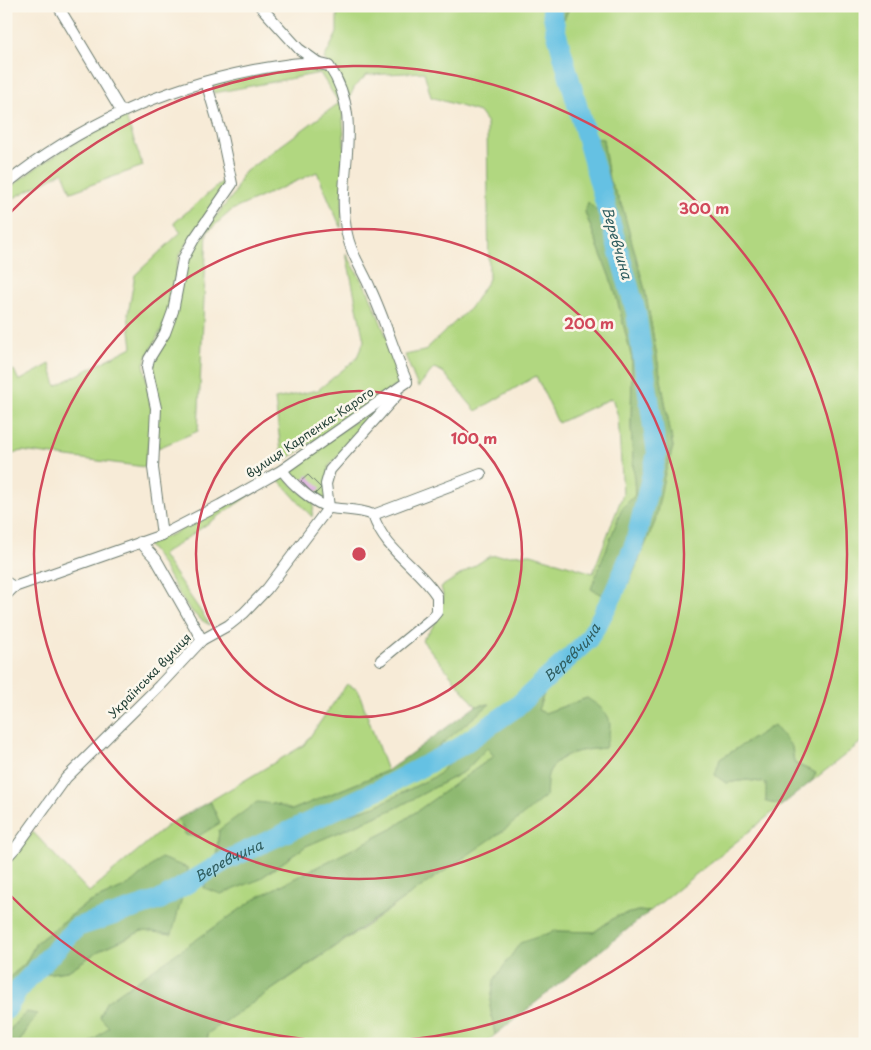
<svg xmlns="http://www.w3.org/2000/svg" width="871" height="1050" viewBox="0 0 871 1050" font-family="'Playpen Sans',sans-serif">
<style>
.green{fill:#b1d780;stroke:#688a5a;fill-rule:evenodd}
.forest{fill:#8cb86e;stroke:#567a51}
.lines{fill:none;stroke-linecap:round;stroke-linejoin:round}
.river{stroke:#65c1e3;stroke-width:20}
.building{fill:#d49bdb}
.street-casing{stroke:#6b7a6d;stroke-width:12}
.street{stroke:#fff;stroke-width:10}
.ring{fill:none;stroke:#d1495b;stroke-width:2.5}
.labels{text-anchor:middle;stroke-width:5;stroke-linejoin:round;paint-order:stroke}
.street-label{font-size:12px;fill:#1f3d34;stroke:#fbf7ec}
.water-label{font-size:14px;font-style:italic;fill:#305e60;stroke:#fbf7ec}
.centre{fill:#d1495b;stroke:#fbf7ec;stroke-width:2.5}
.ring-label{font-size:15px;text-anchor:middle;font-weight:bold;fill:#d1495b;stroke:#fbf7ec;stroke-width:5;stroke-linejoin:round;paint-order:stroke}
</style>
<rect width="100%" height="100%" fill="#fbf7ec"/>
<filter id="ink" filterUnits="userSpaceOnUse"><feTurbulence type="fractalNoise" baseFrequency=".02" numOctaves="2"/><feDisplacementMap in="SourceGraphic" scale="10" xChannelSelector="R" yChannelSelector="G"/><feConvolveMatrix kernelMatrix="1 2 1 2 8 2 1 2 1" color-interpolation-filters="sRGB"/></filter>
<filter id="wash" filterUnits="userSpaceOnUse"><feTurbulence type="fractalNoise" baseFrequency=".0096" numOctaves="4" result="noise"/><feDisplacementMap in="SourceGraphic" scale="20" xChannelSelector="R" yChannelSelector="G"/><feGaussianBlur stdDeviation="1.12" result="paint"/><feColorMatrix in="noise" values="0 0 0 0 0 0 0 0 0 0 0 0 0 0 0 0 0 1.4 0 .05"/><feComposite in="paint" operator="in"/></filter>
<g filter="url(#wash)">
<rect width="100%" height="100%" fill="#f7ebd7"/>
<g class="green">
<path d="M 346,6 L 541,6 L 550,20 L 564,19 L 570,6 L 865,6 L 865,739 L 811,782 L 815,773 L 794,763 L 792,747 L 715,775 L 726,783 L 747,780 L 767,783 L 766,801 L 782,805 L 649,912 L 639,911 L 617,916 L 594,932 L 555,931 L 490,1006 L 495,1035 L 484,1044 L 209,1044 L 206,1034 L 368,925 L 546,796 C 547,789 546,778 549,772 C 560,751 584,750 604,748 L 587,698 L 545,713 L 538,710 L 526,689 L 436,776 L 376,806 L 324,821 L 331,807 L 410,770 L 488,704 L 476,706 L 422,640 C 436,624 448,609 441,587 L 490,556 L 531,554 L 593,573 L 623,494 L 618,416 L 612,398 L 558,423 L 536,376 L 476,411 L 443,372 L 434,368 L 418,387 L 405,355 L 424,351 L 470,308 L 489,279 L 487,123 L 479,112 L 431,97 L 424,72 L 367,75 L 355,86 L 348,101 L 339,74 L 324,59 L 337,33 L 337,14 ZM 591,137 L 603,140 L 609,180 L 622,206 L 645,290 L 673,447 L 664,476 L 622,508 L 635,495 L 631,426 L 632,359 L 615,291 L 585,212 L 603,218 Z"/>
<path d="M 298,66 C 305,67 317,66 324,69 C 354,84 342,199 341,228 L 317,172 L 232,210 L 207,232 L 198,431 L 158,448 L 152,359 L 186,260 L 207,232 L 212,221 L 234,194 L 242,174 L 339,103 L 320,73 L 214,93 L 212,87 L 218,81 Z"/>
<path d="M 125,115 L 143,166 L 71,192 L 63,172 L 6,202 L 6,191 C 42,160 84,137 125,115 Z"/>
<polygon points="225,179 226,184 179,256 168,316 144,363 152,415 145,467 22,451 6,456 6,373 14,370 19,381 50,364 56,386 132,347 128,314 135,275 181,232 174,223"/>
<polygon points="346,253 369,293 404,380 295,454 282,461 275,399 318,390 356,359 364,341"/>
<polygon points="395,393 329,466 326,503 317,499 285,471"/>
<path d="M 282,476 L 314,504 L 312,517 L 276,477 L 162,555 L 210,625 C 178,610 171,568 146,544 L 173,534 L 276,477 Z"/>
<polygon points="347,684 358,690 387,771 292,810 275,804 219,830 217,852 204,887 258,880 306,846 396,808 465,771 487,747 494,756 392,829 258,897 183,950 109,1027 89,1044 18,1044 36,1015 15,1023 6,1039 6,1004 34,975 68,971 100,950 142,931 161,858 129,885 86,904 36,943 25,964 6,980 6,866 33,832 89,892 169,824 178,819 186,835 220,823 210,801 304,745"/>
</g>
<g class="forest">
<polygon points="541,6 570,6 564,19 549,20"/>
<polygon points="591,137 603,139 609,180 622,206 645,290 673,447 664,477 655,522 629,583 603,595 591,589 622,508 635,495 631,426 632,359 615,291 585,212 588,202 603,217"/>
<path d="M 546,688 L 538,710 L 545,713 L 587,698 C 612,714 614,720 605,748 C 584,750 560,751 549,772 C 546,778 547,789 546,796 L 507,828 L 207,1034 L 209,1044 L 89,1044 L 109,1027 L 100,1017 L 106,1002 L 258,897 L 392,829 L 494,756 L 487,748 L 465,771 L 396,808 L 306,846 L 258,880 L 221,894 L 204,888 L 217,852 L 219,830 L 257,802 L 275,804 L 292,810 L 387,771 L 476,706 L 490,704 L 410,770 L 331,807 L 325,821 L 376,806 L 436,776 L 525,689 Z"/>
<polygon points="774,725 792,747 794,763 816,773 811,782 782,805 766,802 766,783 747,780 726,783 715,775 720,759"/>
<polygon points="210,801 220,823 197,837 186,835 178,819"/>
<polygon points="161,858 188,868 187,879 172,934 142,931 100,950 68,971 34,975 6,1004 6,980 25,964 36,943 86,904 129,885"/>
<polygon points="639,911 649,912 495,1035 490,1006 494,980 520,943 555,931 594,932 617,916"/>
<path d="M 27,1012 L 37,1014 L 18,1044 L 6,1044 C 6,1031 18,1020 27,1012 Z"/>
</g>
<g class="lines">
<path class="river" id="s1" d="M 6,1010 L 21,986 L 77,927 L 160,900 L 225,861 L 382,788 L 459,747 L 515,708 L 587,641 L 598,623 L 614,593 L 635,543 L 657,453 L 636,312 L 556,31 L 551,6"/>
</g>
<g id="blocks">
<polygon class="building" points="308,475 321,488 314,495 301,481"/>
</g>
</g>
<g filter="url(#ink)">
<use href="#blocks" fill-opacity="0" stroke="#6b7a6d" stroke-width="1"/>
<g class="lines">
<defs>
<g id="street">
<polyline points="58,6 121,111"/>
<polyline points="260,6 299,49 320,64"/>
<path d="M 6,184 C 78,126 163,88 254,70 C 280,66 303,59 329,66 C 367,122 334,175 347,234 C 351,255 363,270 371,290 C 385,320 394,352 407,382"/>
<path d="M 282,470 C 292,484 314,504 331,508 C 345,510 359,509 373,515 C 385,552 418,566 437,596 L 437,612 L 432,618 L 381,660"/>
<polyline points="329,507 326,484 330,470 397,395"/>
<polyline points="373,515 481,474"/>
<polyline points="162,535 153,468 156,408 147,368 149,359 165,333 173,311 183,259 194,239 232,184 221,132 206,82"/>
<polyline points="140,542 156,559 202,640"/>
<polyline points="6,582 14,587"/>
<polyline points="6,595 14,587 162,535 220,505 282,470 407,382"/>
<polyline points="6,858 17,846 66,778 159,686 202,640 229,625 244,613 267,589 329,507"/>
</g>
</defs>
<use href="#street" class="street-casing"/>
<use href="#street" class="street"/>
</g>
</g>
<g class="ring">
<circle cx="359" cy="554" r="163"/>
<circle cx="359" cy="554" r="325"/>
<path d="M8 215A488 488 0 1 1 8 893"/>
</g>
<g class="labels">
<g class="street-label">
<text transform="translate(310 433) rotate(-34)" y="4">вулиця Карпенка-Карого</text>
<text transform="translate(150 676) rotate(-46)" y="4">Українська вулиця</text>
</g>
<g class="water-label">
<text transform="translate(617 243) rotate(74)" y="5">Веревчина</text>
<text dy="5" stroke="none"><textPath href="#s1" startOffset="681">Веревчина</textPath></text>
<text dy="5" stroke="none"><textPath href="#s1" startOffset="276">Веревчина</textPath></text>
</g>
</g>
<circle cx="359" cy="554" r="8" class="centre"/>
<g class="ring-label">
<text x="704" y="214">300 m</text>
<text x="589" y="329">200 m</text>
<text x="474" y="444">100 m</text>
</g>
<rect width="871" height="1050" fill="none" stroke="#fbf7ec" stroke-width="25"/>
</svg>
